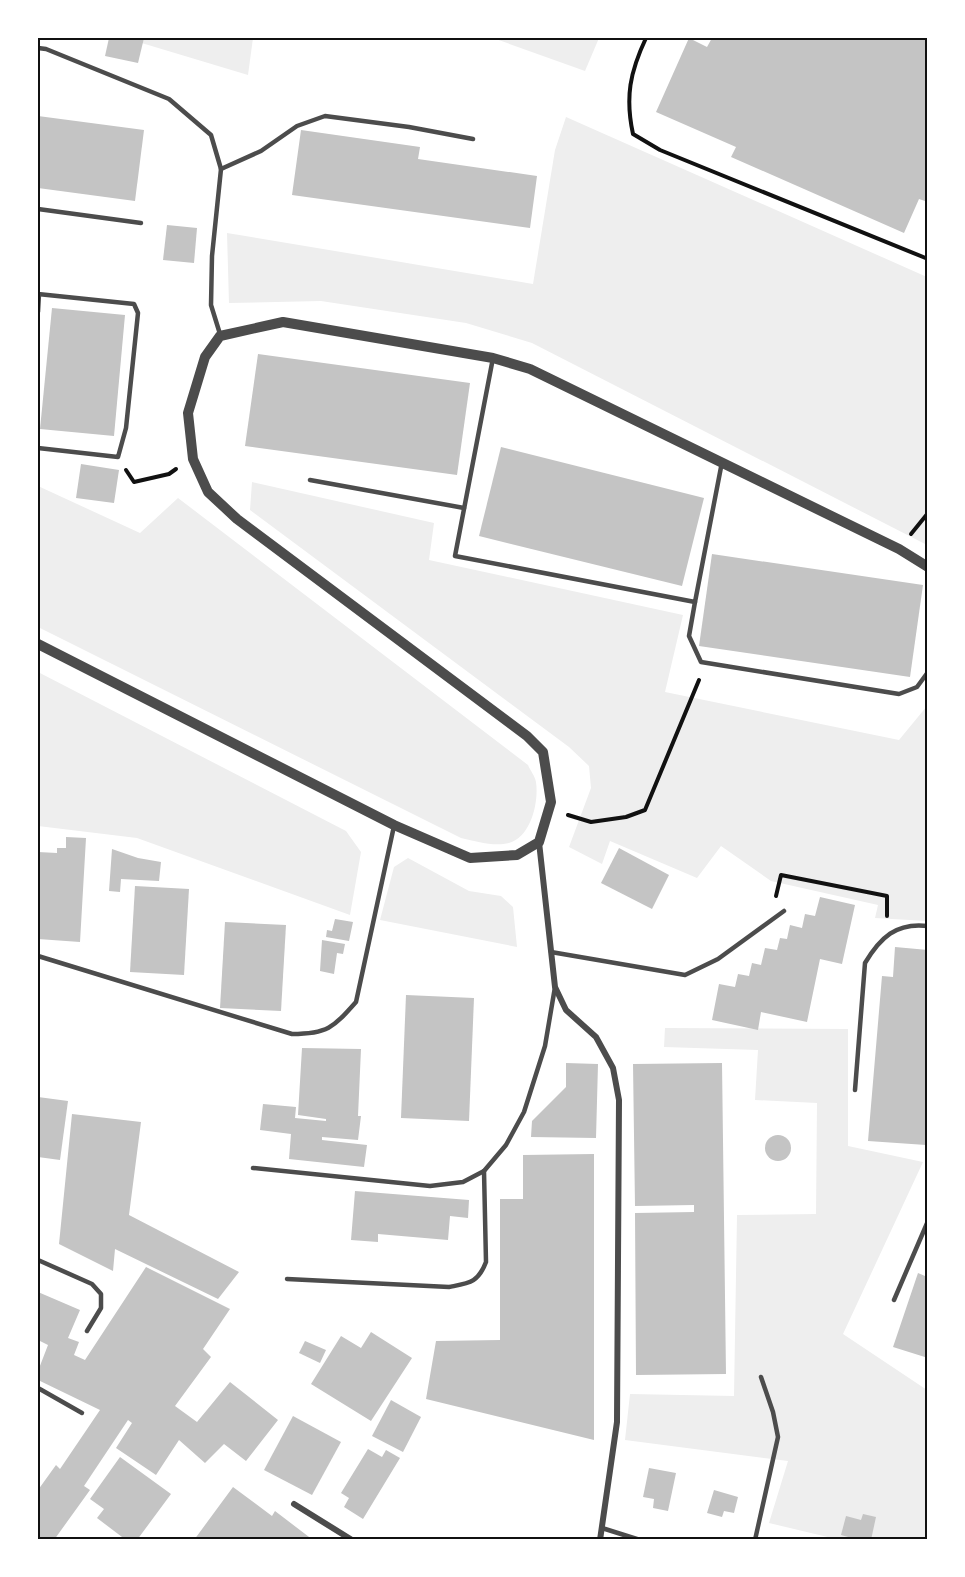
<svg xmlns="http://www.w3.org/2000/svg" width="965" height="1577" viewBox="0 0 965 1577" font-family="'Fira Sans',sans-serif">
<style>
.green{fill:#eee}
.building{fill:#c4c4c4}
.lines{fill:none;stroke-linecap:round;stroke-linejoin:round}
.path{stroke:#111;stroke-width:4}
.service{stroke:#4c4c4c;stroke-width:4.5}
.minor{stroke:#4c4c4c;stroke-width:6}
.tertiary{stroke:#4c4c4c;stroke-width:10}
.neatline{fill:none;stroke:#111;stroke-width:2}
</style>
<rect width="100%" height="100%" fill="#fff"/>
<g class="green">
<polygon points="125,38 253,38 248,75"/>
<polygon points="493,38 599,38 585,71"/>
<polygon points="566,117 927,277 927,545 532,343 466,323 321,301 229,303 227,233 533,284 555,150"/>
<polygon points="252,482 434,523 429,560 683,615 665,692 899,740 927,706 927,921 875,918 878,905 771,881 721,846 697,878 610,841 602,864 569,847 591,788 589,766 569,747 250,510"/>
<path d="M 38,486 L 140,533 L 178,498 L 528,765 C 530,770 535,776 536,782 C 539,802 531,837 509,843 C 494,847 475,841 461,838 L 38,627 Z"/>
<polygon points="38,672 346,831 361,852 350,915 137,838 38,826"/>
<polygon points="408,858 469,891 501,896 513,907 517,947 380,920 394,867"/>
<polygon points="665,1028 848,1029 848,1146 923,1162 843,1334 927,1390 927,1539 836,1539 769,1523 788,1461 625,1440 630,1394 734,1396 737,1215 816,1214 817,1103 755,1100 758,1050 664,1047"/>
</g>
<g class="building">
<polygon points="109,38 144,38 138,63 105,56"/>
<polygon points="689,38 707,47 712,38 928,38 928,202 919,199 904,233 731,157 736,147 656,112"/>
<polygon points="38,116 144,130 135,201 38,188"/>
<polygon points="301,130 420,147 418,159 537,176 530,228 292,195"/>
<polygon points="167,225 197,228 194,263 163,260"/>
<polygon points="52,308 125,315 114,436 40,429"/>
<polygon points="258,354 470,383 457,475 245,446"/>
<polygon points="501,447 704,498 682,586 479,536"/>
<polygon points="81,464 119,470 114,503 76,498"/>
<polygon points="712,554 923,585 910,677 699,646"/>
<polygon points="66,837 86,838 80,942 38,939 38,852 57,853 57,848 66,848"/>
<polygon points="619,848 669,875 652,909 601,883"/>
<polygon points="112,849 138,858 161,862 159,881 121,879 120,892 109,891"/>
<polygon points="135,886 189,889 184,975 130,972"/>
<polygon points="820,897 855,905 842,964 820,959 807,1022 761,1012 758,1030 712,1020 719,984 735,987 738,974 749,976 752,963 761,965 765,948 777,950 780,938 787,939 790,925 802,928 805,914 815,916"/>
<polygon points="335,919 353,922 349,941 326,937 327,930 332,931"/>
<polygon points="225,922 286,925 281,1011 220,1008"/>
<polygon points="322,940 345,944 343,954 337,953 334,974 320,971"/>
<polygon points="895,947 928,950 928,1060 925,1090 928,1090 928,1124 926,1145 868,1141 882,976 893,977"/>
<polygon points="406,995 474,998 469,1121 401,1118"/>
<polygon points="302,1048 361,1049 358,1116 361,1116 358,1140 322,1137 322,1140 367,1145 364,1167 289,1159 291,1134 260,1130 263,1104 296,1107 295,1118 326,1121 326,1119 298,1115"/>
<polygon points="566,1063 598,1064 596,1138 531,1137 532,1121 566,1087"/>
<polygon points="722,1063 726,1374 636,1375 635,1213 694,1212 694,1205 635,1206 633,1064"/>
<polygon points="38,1097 68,1101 60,1160 38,1157"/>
<polygon points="72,1114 141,1122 129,1215 239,1272 218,1299 115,1249 113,1271 59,1244"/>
<circle cx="778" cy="1148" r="13"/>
<polygon points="594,1154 594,1440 426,1399 436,1341 500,1340 500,1199 523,1199 523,1155"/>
<polygon points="355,1191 469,1200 468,1218 450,1216 448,1240 378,1234 378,1242 351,1240"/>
<polygon points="146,1267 230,1309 203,1349 211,1357 175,1406 197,1422 230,1382 278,1420 246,1461 224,1444 205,1463 179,1440 156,1475 116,1448 132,1423 128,1420 84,1486 90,1490 54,1540 38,1540 38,1490 56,1465 60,1469 100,1410 38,1380 38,1371 48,1345 38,1340 38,1292 80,1310 68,1338 79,1342 74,1355 85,1360"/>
<polygon points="928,1269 928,1358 893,1347 918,1273 925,1276"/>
<polygon points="371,1332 412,1358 371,1421 311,1384 341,1336 361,1348"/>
<polygon points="305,1341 326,1350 320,1363 299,1353"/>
<polygon points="391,1400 421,1417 403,1452 372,1436"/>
<polygon points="293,1416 341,1442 312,1495 264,1470"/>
<polygon points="368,1449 382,1457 386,1450 400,1458 363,1519 344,1507 349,1498 341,1493"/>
<polygon points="120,1457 171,1494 137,1540 126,1540 97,1518 104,1509 90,1499"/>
<polygon points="649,1468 676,1473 668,1511 653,1508 654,1499 643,1497"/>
<polygon points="233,1487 272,1516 275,1511 313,1540 194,1540"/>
<polygon points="714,1490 738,1497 734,1513 724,1511 722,1517 707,1513"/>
<polygon points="863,1514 876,1517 871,1540 859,1540 841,1535 846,1516 861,1520"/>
</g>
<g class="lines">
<g class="path">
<path d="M 646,38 C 630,72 625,97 633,134 L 660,150 L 928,259"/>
<polyline points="126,470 134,482 169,474 176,469"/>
<polyline points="911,534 928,513"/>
<polyline points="568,815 591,822 626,817 645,810 699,680"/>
<polyline points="776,896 781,875 887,896 887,916"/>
</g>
<g class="service">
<polyline points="38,48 46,49 169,99 211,135 221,169 212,256 211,305 220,334"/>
<polyline points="221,169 261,151 297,126 325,116 409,127 473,139"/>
<polyline points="38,209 141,223"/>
<polyline points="38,294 134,304 138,313 126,428 118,457 38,448"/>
<polyline points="38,312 39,294"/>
<polyline points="493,358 455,556 695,602 722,462"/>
<polyline points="310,480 464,508"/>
<polyline points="695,602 689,636 701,662 899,694 917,687 928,672"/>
<polyline points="551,952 685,975 718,959 784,911"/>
<path d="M 38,956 L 292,1034 C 327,1034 333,1028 356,1002 L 394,826"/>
<path d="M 855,1090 L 865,963 C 880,938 896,922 928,926"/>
<polyline points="253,1168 430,1186 463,1182 484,1171 506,1145 524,1112 545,1046 555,987"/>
<polyline points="38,1260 92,1284 101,1294 101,1308 87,1331"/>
<path d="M 287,1279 L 449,1287 C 469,1283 478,1283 486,1262 L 484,1171"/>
<polyline points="894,1300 928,1221"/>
<polyline points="38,1388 82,1413"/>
<polyline points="602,1528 640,1540"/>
<polyline points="755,1540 778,1437 773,1412 761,1377"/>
</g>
<g class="minor">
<polyline points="539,842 555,987 566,1010 596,1037 613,1068 619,1100 617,1422 600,1540"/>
<polyline points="294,1504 352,1540"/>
</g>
<polyline class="tertiary" points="38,644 394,825 470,858 517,855 539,842 551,802 543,752 527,736 237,519 208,492 193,459 188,413 205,357 220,336 283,322 493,358 530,369 899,549 928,567"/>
</g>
<rect width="965" height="1577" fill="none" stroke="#ffffff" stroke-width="78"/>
<rect x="39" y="39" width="887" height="1499" class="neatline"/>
</svg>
